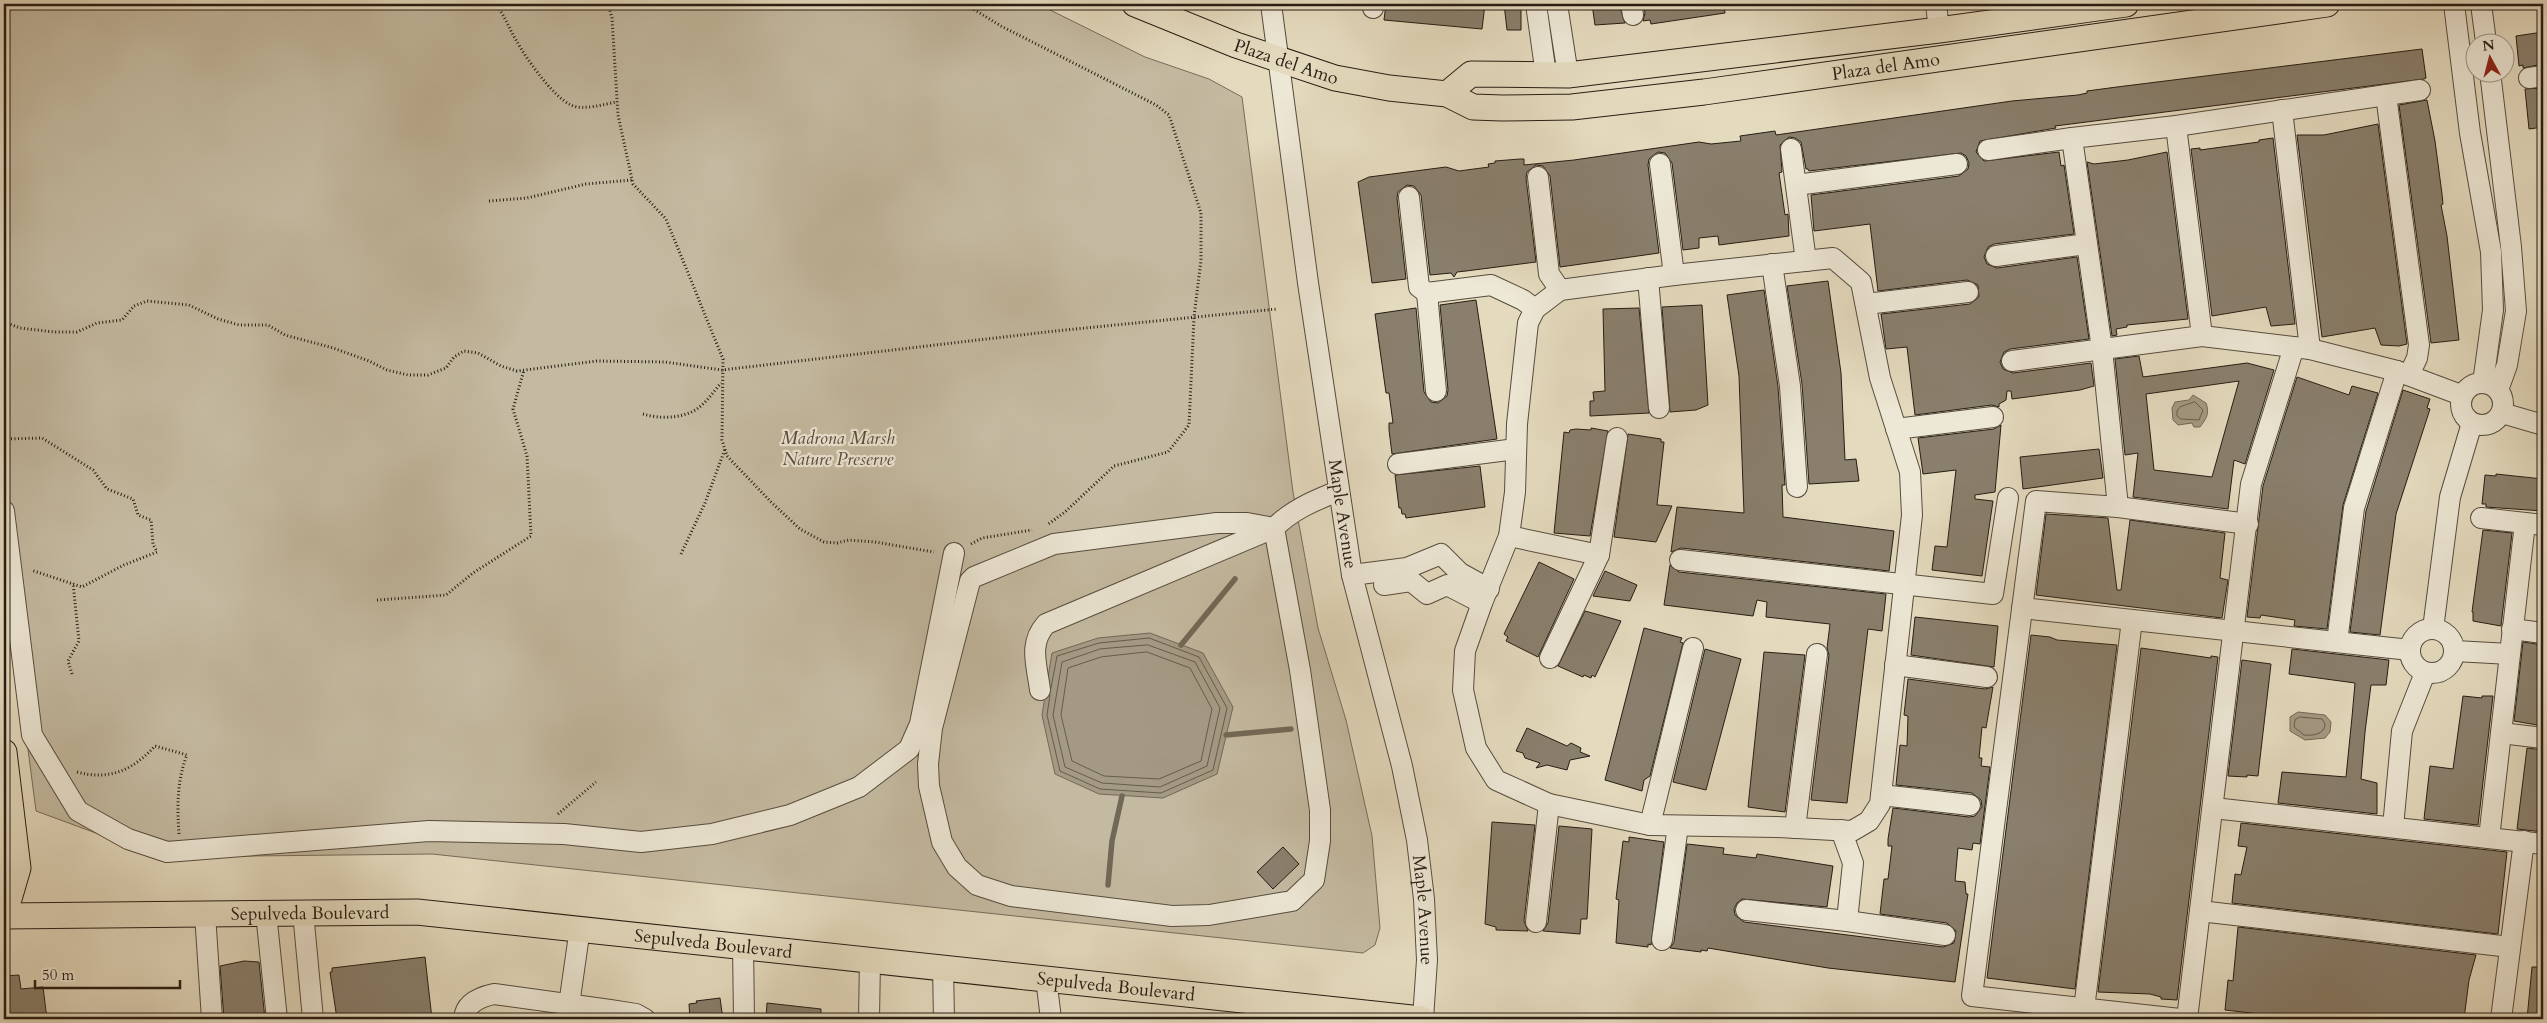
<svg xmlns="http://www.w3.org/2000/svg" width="2547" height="1023" viewBox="0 0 2547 1023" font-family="Cardo,serif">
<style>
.green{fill:#c4baa1;stroke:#766c5a}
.water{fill:#a49a84;stroke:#726857}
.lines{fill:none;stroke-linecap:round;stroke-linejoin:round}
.shore{stroke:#665c4c;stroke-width:1}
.stream{stroke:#726857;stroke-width:5.5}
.building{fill:#897f6c;stroke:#271d13;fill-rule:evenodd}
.minor-casing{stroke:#564c3e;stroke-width:22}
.major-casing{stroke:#271d13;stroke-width:27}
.path{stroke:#271d13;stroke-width:3;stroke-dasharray:1 2.5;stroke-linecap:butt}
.minor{stroke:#ede7d5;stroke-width:20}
.major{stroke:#e4dabe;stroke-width:25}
.labels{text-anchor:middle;stroke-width:4.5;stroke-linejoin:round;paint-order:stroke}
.street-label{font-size:18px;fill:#271d13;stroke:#ede7d5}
.park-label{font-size:18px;font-style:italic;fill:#564c3e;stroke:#ede7d5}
</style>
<rect width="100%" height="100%" fill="#e4dabe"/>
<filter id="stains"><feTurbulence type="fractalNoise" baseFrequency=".004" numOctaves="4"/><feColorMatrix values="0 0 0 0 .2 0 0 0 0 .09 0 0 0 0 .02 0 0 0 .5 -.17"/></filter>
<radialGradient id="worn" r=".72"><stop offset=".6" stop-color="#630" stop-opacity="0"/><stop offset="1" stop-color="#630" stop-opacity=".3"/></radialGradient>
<polygon class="green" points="4,4 1038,4 1145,57 1209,79 1242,97 1293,492 1318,628 1346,720 1372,836 1380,928 1375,945 1363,953 432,854 161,857 36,811 4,564"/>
<g class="water">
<path d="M 2193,395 L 2206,403 C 2210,414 2206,419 2200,427 L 2194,427 L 2192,423 L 2178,425 L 2173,420 L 2172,408 L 2175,402 L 2189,400 Z"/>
<polygon points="1150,633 1203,653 1233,707 1217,774 1163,798 1099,794 1055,774 1042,715 1052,653 1098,638"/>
<polygon points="2298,712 2325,715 2331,722 2330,732 2325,738 2305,740 2290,731 2290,717"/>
</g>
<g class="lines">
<g class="shore">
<polygon points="2195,402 2203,410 2199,420 2181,419 2177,416 2177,411 2180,407"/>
<polygon points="1148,645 1195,662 1220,708 1207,766 1160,787 1102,783 1065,767 1053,715 1062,662 1100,649"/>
<polygon points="1147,652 1190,668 1212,709 1201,761 1159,779 1104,776 1072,761 1061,715 1068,668 1101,657"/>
<polyline points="1050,695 1047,715 1060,771 1100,789 1161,793 1213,770 1227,708 1199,657 1149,638 1099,643 1057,656 1051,688"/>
<path d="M 2300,717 L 2322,719 L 2325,724 C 2325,734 2313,736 2304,735 L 2294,727 L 2295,720 Z"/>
</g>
<g class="stream">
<polyline points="1181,645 1235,579"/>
<polyline points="1226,735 1291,729"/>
<polyline points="1108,885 1112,841 1122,796"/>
</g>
</g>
<g class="building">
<polygon points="1386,4 1485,4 1482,29 1384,20"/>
<polygon points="1504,4 1521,4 1521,30 1507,30"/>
<polygon points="1592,4 1619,4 1625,23 1595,25"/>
<polygon points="1643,4 1724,4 1725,13 1651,24 1650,20 1643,21 1645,13"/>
<polygon points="2543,32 2543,64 2523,68 2523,65 2519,66 2516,36"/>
<polygon points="2422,49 2426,78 2424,79 2055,126 2056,128 1980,141 1976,152 1984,161 2059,152 2061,166 2064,165 2074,234 1994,244 1988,247 1984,257 1987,264 1997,268 2077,257 2089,339 2010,349 2004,352 2000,362 2003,369 2013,373 2091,363 2094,386 2080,390 2012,399 2011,391 2007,391 2006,400 1999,404 1999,407 1992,405 1915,415 1907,347 1886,349 1881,314 1970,304 1979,297 1978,285 1967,280 1878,291 1870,224 1814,231 1811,195 1959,176 1968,169 1969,163 1966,156 1961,153 1809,171 1808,169 1806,169 1801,142 1795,138 1789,137 1780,145 1782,172 1779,173 1785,215 1788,214 1789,236 1719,245 1718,236 1699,238 1699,248 1683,250 1672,163 1665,153 1658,152 1649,159 1648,165 1659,253 1560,267 1550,176 1543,166 1536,165 1527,172 1526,178 1536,262 1466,271 1457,272 1454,277 1451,273 1430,275 1421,195 1414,186 1407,185 1398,192 1397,198 1406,279 1372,283 1358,182 1369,177 1446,167 1459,171 1489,167 1488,164 1495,163 1495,161 1520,159 1524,159 1524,165 1574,160 1699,142 1711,144 1741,141 1740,136 1775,131 1776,135 2012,101 2078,95 2087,93 2087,91 2117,87"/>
<polygon points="2543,88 2543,127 2529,129 2525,89"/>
<polygon points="2427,100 2435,141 2442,194 2443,204 2441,205 2447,236 2459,340 2431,343 2399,105"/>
<polygon points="2378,124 2407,344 2399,346 2381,345 2375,328 2322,337 2297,135 2324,135"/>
<polygon points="2273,138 2295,324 2271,326 2266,307 2212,316 2191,149 2200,148 2200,150 2259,142 2259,140"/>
<polygon points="2167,152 2188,319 2127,325 2127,327 2116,329 2117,335 2112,336 2087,162 2094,164 2128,160"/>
<polygon points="1828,281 1841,373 1845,460 1856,459 1859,481 1809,484 1802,384 1787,286"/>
<polygon points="1764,290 1778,387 1785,485 1782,485 1783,517 1894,531 1889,571 1681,548 1671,552 1677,507 1744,513 1739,376 1727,295"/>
<polygon points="1476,300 1497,439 1392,454 1389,430 1389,423 1393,423 1389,393 1386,393 1375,314 1416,308 1424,392 1431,402 1438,403 1447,396 1448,390 1440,305"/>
<polygon points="1702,305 1708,405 1696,410 1670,412 1662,307"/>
<polygon points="1639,308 1649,413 1590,416 1590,401 1594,401 1593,392 1605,391 1603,309"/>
<path d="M 2139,356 L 2143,377 L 2247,363 L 2274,370 L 2245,464 L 2234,460 L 2228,509 L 2133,497 L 2138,453 L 2125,455 L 2115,359 ZM 2239,381 L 2212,477 L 2154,470 L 2146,394 Z"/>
<polygon points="2297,377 2349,395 2352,386 2378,393 2343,505 2327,629 2294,626 2295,620 2261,615 2260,618 2247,617 2263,486"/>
<polygon points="2403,390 2430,399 2427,408 2430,409 2396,514 2380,635 2350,632 2366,511"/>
<polygon points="2001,425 1995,492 1975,495 1975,499 1993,501 1982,576 1932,570 1935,546 1947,547 1956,470 1923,474 1918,438 1994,429"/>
<polygon points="1591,428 1608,431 1590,536 1554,533 1564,432 1569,433 1570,430 1576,429 1591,430"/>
<polygon points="1628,434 1661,439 1661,442 1664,442 1657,505 1672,506 1656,542 1614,537"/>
<polygon points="2099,449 2103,478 2023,489 2020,457"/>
<polygon points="1480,466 1485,507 1406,518 1405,514 1402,514 1401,508 1399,508 1395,475"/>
<polygon points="2496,474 2543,479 2543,511 2486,507 2486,504 2482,504 2485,475 2496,476"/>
<polygon points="2046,514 2108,518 2117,590 2121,590 2130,520 2225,533 2220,578 2228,580 2222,618 2036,595"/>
<polygon points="2483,530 2512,533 2501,626 2473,621 2473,612 2472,612"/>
<polygon points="1539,562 1574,579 1538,657 1506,641 1508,637 1504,634"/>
<polygon points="1670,565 1679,572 1886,594 1882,631 1868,629 1847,803 1811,800 1829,655 1827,648 1830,624 1766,617 1767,602 1757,600 1753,616 1664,605"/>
<polygon points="1605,571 1637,585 1630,601 1593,596"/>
<polygon points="1585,611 1621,621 1595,677 1592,675 1591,678 1584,675 1583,677 1558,666"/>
<polygon points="1915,617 1998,626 1994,667 1911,655"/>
<polygon points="1644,628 1682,638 1680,642 1683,643 1650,776 1644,780 1642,791 1605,780"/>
<polygon points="2031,635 2050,637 2057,640 2117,645 2075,989 1987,978"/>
<polygon points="2523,642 2543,645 2543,726 2514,721"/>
<polygon points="2141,648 2211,658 2211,656 2218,657 2177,1000 2161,999 2161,997 2150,994 2098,992"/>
<polygon points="1705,649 1741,659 1706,790 1673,782"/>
<polygon points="2292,649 2389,660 2386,685 2371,685 2365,732 2361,779 2377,783 2377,814 2278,803 2282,772 2346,777 2352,717 2355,683 2289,674"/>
<polygon points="1764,652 1805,655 1785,812 1748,807"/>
<polygon points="2242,660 2271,664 2258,776 2247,775 2247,777 2228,776"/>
<polygon points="1908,679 1985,689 1993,687 1986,728 1982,727 1979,758 1982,758 1981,766 1990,767 1980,844 1973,843 1972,850 1958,848 1955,881 1965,882 1966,894 1968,894 1955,982 1828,968 1708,948 1707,951 1701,950 1701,952 1670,948 1674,942 1687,844 1724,848 1723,854 1756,858 1757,854 1833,866 1827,907 1742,899 1737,903 1734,909 1735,915 1744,922 1943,947 1954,943 1956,931 1947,923 1880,914 1884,879 1888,879 1892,846 1888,846 1888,839 1893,808 1969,817 1975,816 1982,807 1981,800 1972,793 1896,785 1900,745 1907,746 1908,716 1904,715"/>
<polygon points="2463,696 2482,698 2482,696 2493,696 2478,825 2424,819 2430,766 2453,769"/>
<polygon points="1527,728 1567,746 1571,743 1581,748 1580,752 1590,756 1570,760 1567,770 1547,765 1536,768 1540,763 1525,758 1523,753 1516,751"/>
<polygon points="2527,748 2543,750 2543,832 2517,829"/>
<polygon points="1492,822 1535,825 1524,921 1528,931 1496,930 1496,927 1485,924"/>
<polygon points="2241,823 2507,852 2498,934 2232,903 2235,874 2241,875 2247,847 2238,846"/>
<polygon points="1559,826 1592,829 1587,919 1581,919 1580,934 1543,931 1548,923"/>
<polygon points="1629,837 1664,842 1651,945 1648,944 1648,947 1616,943 1619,900 1616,899 1623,841 1629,842"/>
<polygon points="1283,847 1299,864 1273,889 1257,872"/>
<polygon points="2238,927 2476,955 2469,980 2464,1019 2302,1019 2225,1010 2228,980 2233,981"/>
<polygon points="425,957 432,1019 337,1019 330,972 332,972 332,968"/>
<polygon points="244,961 259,962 265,1019 224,1019 220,966"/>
<polygon points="2532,967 2543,967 2543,1019 2527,1019"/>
<polygon points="19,975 21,989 43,987 47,1019 4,1019 4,976"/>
<polygon points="720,998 723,1019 690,1019 689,1004 697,1003 696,1001"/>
<polygon points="767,1003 821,1009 821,1019 766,1019"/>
</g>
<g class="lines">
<defs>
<g id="minor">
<path id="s1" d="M 1271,4 L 1308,283 L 1352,575 L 1402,766 L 1417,840 L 1424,899 L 1427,960 L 1423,1019"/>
<polyline points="1372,4 1373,8"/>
<polyline points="1536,4 1546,75"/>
<polyline points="1557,4 1568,75"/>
<polyline points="1631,4 1633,15"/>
<polyline points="1936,4 1939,30"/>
<polyline points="2454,4 2470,133 2491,252 2493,310 2483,383"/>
<polyline points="2481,4 2486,42"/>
<polyline points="2490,72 2511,247 2516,311 2507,365 2498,390"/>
<polyline points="2529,78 2543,76"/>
<polyline points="2386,95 2419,345 2417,358 2409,375"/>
<polyline points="2282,110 2310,349"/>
<polyline points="2176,126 2202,336"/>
<polyline points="1791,149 1806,261"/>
<polyline points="1988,150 2072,138"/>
<polyline points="1660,164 1674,275"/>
<polyline points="1538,177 1549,274 1560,290"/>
<polyline points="1796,185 1957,164"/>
<polyline points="1409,197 1419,287 1427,293 1491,285 1523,300 1535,309"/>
<polyline points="1996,256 2087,244"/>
<polygon points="1833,258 1861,282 1880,378 1910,472 1912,515 1880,804 1869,821 1852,831 1777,827 1650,825 1549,804 1496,780 1476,748 1463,690 1465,651 1482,603 1509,536 1515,492 1517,424 1528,323 1535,309 1560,290 1674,275"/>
<polyline points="1772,264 1790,386 1797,487"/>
<polyline points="1648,278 1659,408"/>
<polyline points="1427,293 1436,391"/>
<polyline points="1866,304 1968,292"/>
<polyline points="2012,361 2202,336 2310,349 2397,371 2461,395"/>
<circle cx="2482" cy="404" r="21"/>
<polyline points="2502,413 2543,425"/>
<polyline points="1896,429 1993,417"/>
<polyline points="1398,464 1516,449"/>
<polyline points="2118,507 2102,349 2072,138 2176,126 2420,90"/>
<polyline points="4,511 32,735 78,811 128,839 167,852 429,831 564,834 641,842 712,834 790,815 859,787 909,749 920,724 954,553"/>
<polyline points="2481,518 2543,525"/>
<path d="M 1274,528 L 1247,523 L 1217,523 L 1054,544 L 974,577 L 970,581 L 932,728 L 928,764 L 929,786 L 942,842 L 957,867 L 977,885 L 1011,896 L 1172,916 L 1209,915 L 1292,901 L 1314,880 L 1320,841 L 1320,810 L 1300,670 L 1274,528 C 1293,509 1314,501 1338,491"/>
<polyline points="1509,536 1599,555 1550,658"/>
<polyline points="1599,555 1617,438"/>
<polyline points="1680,560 1993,594 2008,498"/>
<polyline points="1352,575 1407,568 1441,554 1460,573 1489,589"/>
<polyline points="1384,585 1411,581 1427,594 1447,585 1482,603"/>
<polyline points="2022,608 2410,650"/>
<polyline points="2433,629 2450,497 2472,423"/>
<polyline points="2512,629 2543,633"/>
<circle cx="2432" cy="651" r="22"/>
<polyline points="2337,642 2354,508 2397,371"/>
<polyline points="2455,651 2510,654"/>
<polyline points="1895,665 1987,677"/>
<path d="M 1040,690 C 1037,665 1028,644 1046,624 L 1274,528"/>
<polyline points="2501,733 2543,738"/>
<polyline points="1881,795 1970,805"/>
<polyline points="2213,808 2543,844"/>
<polyline points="1650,825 1693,648"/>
<polyline points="2393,827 2402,731 2425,673"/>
<polyline points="1795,828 1817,654"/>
<polyline points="1841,830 1853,863 1847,921 1945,935"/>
<polyline points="2489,838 2525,523"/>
<polyline points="1746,910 1847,921"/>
<polyline points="2200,911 2510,947"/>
<polyline points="303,912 313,1019"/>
<polyline points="266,913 277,1019"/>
<polyline points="205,914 212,1019"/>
<polyline points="1536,922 1549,804"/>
<polyline points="1662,940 1678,826"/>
<polyline points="743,945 744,1019"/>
<polyline points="943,967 944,1019"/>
<polyline points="1046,978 1051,1019"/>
<polyline points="569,1005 580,928"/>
<polyline points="2084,1009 2132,620"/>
<path d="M 464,1019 C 465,1003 480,997 494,994 L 610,1010 L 636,1014 L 645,1019"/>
<polyline points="869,1019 870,959"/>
<polyline points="2180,1019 1972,996 2036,501 2118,507 2248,524"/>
<polyline points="2187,1019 2251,484 2294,347"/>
<polyline points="2501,1019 2524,841"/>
</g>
<g id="major">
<path id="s2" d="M 1135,4 L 1236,45 L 1335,78 L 1389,88 L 1447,94 L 1473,107 L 1502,108 L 1572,107 L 1704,92 L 2327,4"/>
<polyline points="1447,94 1471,74 1568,75 1939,30 2126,4"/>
<polyline points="4,752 18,868 4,916"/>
<path id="s3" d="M 4,916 L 417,912 L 1421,1019"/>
</g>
</defs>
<use href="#minor" class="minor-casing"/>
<use href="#major" class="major-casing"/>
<g class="path">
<path d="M 494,4 C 505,14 508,27 516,40 C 526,58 552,96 571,105 C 583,111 604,104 617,102"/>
<polyline points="608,4 612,18 618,115 633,184 666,219 723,359 722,440 727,456 772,503 800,529 824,542 837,543 849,540 875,542 934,552"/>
<polyline points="965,4 1001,26 1156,105 1169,115 1201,213 1201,260 1194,317 1189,425 1168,452 1114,466 1065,512 1047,525"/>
<polyline points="489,201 527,198 586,184 632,180"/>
<polyline points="4,322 20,328 54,332 77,332 97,323 122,320 134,306 147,301 189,305 218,319 239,325 268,325 285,335 333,348 369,361 387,370 408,375 428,375 446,368 454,357 464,351 478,353 501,366 517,371 597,361 665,362 722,370 1055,331 1277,309"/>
<path d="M 643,414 C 659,419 681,419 697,409 C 706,403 714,391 721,383"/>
<polyline points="4,439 42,438 93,470 107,489 133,499 138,515 151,520 153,544 157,552 124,565 82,587 31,570"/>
<polyline points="971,544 982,538 1032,530"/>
<polyline points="681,554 705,503 725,449"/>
<polyline points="377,600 446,595 473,573 531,536 527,456 513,409 524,370"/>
<polyline points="72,674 68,661 79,641 73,583"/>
<path d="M 77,772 C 109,781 133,770 155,746 L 187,755 C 177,780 177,807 179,834"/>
<polyline points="558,814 596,782"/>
</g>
<use href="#minor" class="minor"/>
<use href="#major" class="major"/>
</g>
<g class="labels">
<g class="street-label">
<text dy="6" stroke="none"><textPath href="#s2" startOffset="162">Plaza del Amo</textPath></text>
<text dy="6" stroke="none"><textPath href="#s2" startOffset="771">Plaza del Amo</textPath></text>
<text dy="6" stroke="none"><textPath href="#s1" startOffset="515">Maple Avenue</textPath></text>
<text dy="6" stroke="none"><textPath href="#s1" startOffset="920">Maple Avenue</textPath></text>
<text dy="6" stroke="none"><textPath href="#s3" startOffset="306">Sepulveda Boulevard</textPath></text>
<text dy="6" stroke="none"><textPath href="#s3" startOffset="711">Sepulveda Boulevard</textPath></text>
<text dy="6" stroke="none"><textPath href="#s3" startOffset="1116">Sepulveda Boulevard</textPath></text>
</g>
<g class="park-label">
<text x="838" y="444">Madrona Marsh<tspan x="838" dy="21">Nature Preserve</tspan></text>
</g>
</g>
<rect width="2547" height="1023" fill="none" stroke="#e4dabe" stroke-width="20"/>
<rect x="5" y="5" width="2537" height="1013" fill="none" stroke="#271d13" stroke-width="2.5"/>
<rect x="10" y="10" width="2527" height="1003" fill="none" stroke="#271d13"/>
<g transform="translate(2490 58) rotate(353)"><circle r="24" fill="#ede7d5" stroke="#9e9687"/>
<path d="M0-4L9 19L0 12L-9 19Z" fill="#8f2418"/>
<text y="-8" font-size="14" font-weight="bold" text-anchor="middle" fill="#271d13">N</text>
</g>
<path d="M35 980v8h145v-8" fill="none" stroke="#271d13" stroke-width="2.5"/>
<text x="42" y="980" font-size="15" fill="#271d13" stroke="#ede7d5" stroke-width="4" paint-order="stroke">50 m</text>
<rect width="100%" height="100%" filter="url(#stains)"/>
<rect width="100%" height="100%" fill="url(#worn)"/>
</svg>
